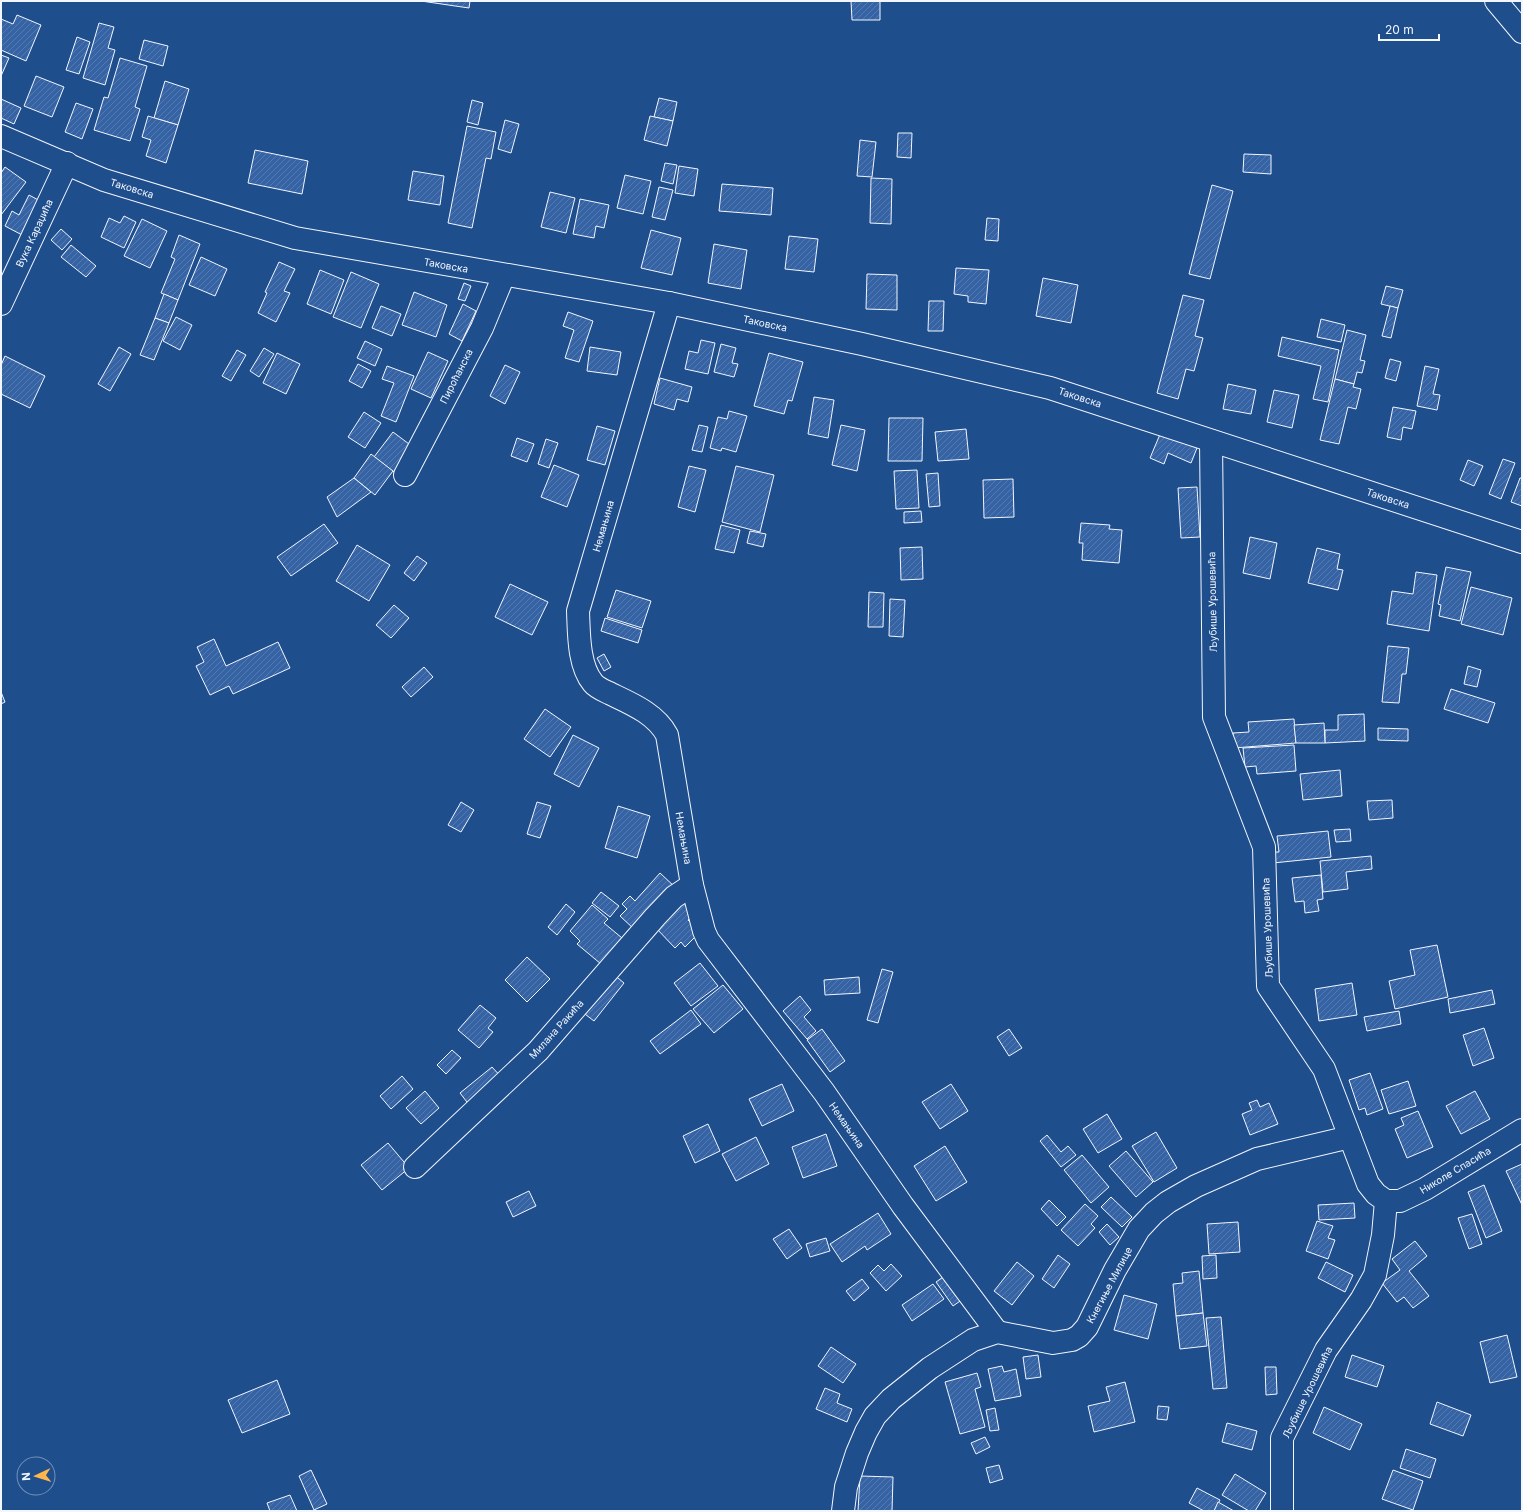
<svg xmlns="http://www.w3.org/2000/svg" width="1523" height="1512" viewBox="0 0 1523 1512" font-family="Inter,sans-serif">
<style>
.building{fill:url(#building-hatch);stroke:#f2f6ff}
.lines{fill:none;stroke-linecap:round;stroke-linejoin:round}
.minor-casing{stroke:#f2f6ff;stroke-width:24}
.minor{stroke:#1f4e8c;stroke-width:22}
.labels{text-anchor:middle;stroke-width:3;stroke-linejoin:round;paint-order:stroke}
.street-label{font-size:10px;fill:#f2f6ff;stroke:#1f4e8c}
</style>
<defs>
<pattern id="building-hatch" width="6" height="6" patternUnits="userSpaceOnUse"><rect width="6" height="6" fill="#3563a3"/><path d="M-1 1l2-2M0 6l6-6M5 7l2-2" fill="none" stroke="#537ab1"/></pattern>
</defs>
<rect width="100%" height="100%" fill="#1f4e8c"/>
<g class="building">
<polygon points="421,1 470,1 469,8"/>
<polygon points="851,1 880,1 880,20 852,20"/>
<polygon points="17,15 41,25 26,61 1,50 1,19 13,24"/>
<polygon points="99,23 114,27 108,48 115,50 105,85 83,78"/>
<polygon points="77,37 90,42 79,74 66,70"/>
<polygon points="144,40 168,46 163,66 139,59"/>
<polygon points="1,55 9,58 1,76"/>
<polygon points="120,58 147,66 135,107 140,109 130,141 94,130 104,97 108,98"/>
<polygon points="36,76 64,87 52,117 24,106"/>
<polygon points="165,81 189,89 178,125 154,118"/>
<polygon points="659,98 677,102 673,121 654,117"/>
<polygon points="1,99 21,108 14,124 1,118"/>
<polygon points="472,100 483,103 478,125 467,122"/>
<polygon points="76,103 93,109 82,139 65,132"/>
<polygon points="148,116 178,125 166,163 146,156 151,140 142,137"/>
<polygon points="650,116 673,121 667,146 644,140"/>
<polygon points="505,120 519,124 511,153 498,149"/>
<polygon points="467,126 496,132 491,159 486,158 472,228 448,223"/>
<polygon points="898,133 912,133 911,158 897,157"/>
<polygon points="860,140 876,142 872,177 857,176"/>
<polygon points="255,150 308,161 302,194 248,183"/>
<polygon points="1244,154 1271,155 1271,174 1243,172"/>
<polygon points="665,163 677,165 673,184 661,181"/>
<polygon points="679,166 698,169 694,196 675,193"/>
<polygon points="5,167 26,182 1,215 1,173"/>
<polygon points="413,171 444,176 440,205 408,200"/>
<polygon points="625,175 651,181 643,214 617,208"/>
<polygon points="871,178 892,179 891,224 870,223"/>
<polygon points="722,184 773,188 771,215 719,211"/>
<polygon points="1212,185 1233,191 1210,279 1189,274"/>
<polygon points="659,187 673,190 665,220 652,217"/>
<polygon points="550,192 575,198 566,233 541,227"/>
<polygon points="29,195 42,202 24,236 5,226 12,211 19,215"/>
<polygon points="580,199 609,205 604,228 596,226 594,238 573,234"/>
<polygon points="124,216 136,222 124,248 101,237 109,218 120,223"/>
<polygon points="987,218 999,219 998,241 985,240"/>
<polygon points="142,219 167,231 150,268 124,256"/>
<polygon points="61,229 72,239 62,250 51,240"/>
<polygon points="651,230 681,238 672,275 641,268"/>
<polygon points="179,235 200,244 178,300 161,293 175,259 171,257"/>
<polygon points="789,236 818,239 814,272 785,269"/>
<polygon points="714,244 747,250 741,289 708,283"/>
<polygon points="71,245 96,266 86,277 61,257"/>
<polygon points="201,257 227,269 215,296 189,285"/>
<polygon points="279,262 295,269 284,291 290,293 276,322 258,313 267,293 265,292"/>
<polygon points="956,268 989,270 986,304 968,302 968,296 954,294"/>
<polygon points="320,270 344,280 331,314 307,304"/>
<polygon points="351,272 379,284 361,328 333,317"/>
<polygon points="867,274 897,275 897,310 866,309"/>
<polygon points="1043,278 1078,285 1071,323 1036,316"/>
<polygon points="464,283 471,286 465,301 458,299"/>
<polygon points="1386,286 1403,290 1398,308 1381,304"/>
<polygon points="414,292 447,305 436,337 402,325"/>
<polygon points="164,294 178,300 169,323 155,318"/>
<polygon points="1183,295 1204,300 1195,336 1203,338 1194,371 1186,369 1178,399 1157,393"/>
<polygon points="929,301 944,301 943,331 928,331"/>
<polygon points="463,304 476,311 462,341 449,334"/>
<polygon points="381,306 401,314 392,336 372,328"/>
<polygon points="1390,306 1398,308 1391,338 1382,336"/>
<polygon points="568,312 593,321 579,362 565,358 574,330 563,326"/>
<polygon points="176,317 192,325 180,350 163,341"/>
<polygon points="155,318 169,323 154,360 140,355"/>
<polygon points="1321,319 1345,325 1341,342 1317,337"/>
<polygon points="1347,330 1366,335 1360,360 1365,361 1362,373 1357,372 1354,384 1335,379"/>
<polygon points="1282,337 1339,350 1328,402 1313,399 1321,366 1278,356"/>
<polygon points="701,340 715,343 708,374 685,369 689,351 698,353"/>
<polygon points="365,341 382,349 375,366 357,358"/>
<polygon points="721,344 736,348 732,363 738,364 734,377 714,372"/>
<polygon points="119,347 131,354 110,391 98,384"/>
<polygon points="590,347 621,352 617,375 587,371"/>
<polygon points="264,348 274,354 259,377 250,371"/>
<polygon points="237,350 246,355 231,381 222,376"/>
<polygon points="428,352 448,361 431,398 411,389"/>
<polygon points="277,353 300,364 286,394 263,383"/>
<polygon points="769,353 803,362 792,401 788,400 784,414 754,406"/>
<polygon points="5,356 45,376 30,408 1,394 1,365"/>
<polygon points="1390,359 1401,362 1396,381 1385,378"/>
<polygon points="358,364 371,371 362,388 349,381"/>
<polygon points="505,365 520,372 505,404 490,396"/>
<polygon points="387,366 414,376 396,422 381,416 394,383 382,379"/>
<polygon points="1425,366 1439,369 1433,394 1440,395 1437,410 1417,406"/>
<polygon points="660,378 692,387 688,402 677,399 674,410 654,404"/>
<polygon points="1335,379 1354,384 1353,387 1361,389 1356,409 1348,407 1339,444 1320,440"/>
<polygon points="1228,384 1256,390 1251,414 1223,409"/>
<polygon points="1274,390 1299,395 1292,428 1267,422"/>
<polygon points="814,397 834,400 828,438 808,434"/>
<polygon points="1393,407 1416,411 1412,429 1403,427 1401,440 1387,437"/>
<polygon points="729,411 747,416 736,452 722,448 721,451 710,448 718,417 727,419"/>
<polygon points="364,412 381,423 365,448 348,437"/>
<polygon points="889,418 923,418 922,461 888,461"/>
<polygon points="699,425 708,427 702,452 692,450"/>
<polygon points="841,425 865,430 857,471 832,465"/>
<polygon points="597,426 615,431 605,465 587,460"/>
<polygon points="966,429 969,459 938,461 935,432"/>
<polygon points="393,432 413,447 394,472 374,457"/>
<polygon points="1161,432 1197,448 1191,463 1168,453 1164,464 1150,458"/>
<polygon points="517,438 534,444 527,462 511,456"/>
<polygon points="546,439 558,443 549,468 538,464"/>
<polygon points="371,454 393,471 375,495 354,478"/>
<polygon points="1503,459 1515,463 1501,499 1489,494"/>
<polygon points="1468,460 1483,466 1474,486 1460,480"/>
<polygon points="554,465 579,475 567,507 541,497"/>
<polygon points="689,466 706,470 695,512 678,507"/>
<polygon points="736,466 774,475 760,532 722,522"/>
<polygon points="917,470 919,508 896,509 894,471"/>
<polygon points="938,473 940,506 929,507 926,474"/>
<polygon points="354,478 371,492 337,517 327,497"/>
<polygon points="1520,478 1522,478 1522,506 1511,502"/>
<polygon points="1013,479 1014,517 984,518 983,480"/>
<polygon points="1197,487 1200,537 1181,538 1178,488"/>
<polygon points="921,511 922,522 904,523 904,512"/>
<polygon points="1081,523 1110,525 1109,529 1122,530 1119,563 1082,560 1083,543 1079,543"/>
<polygon points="324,524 338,543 291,576 277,557"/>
<polygon points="721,525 740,530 734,553 715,549"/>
<polygon points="750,531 766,534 763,547 747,543"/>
<polygon points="1250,537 1277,543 1270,579 1243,573"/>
<polygon points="357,545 390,565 369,601 336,581"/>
<polygon points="922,547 923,579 901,580 900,548"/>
<polygon points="1317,548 1340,554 1337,569 1343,570 1338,590 1308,583"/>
<polygon points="417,556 427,563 414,581 404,573"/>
<polygon points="1446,567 1471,572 1460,621 1439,616 1441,605 1438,604"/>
<polygon points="1416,572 1437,575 1429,631 1387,624 1392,591 1413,594"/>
<polygon points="510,584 548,602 532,635 495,617"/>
<polygon points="1471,587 1512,598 1503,635 1461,624"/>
<polygon points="616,590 651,601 642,628 607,617"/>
<polygon points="869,592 884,593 883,627 868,627"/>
<polygon points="890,599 905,600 903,637 889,636"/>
<polygon points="394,605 409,618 391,638 376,625"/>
<polygon points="605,618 642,630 638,643 601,631"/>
<polygon points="214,639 226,666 278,642 290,668 233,694 229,686 210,695 196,666 204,662 197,647"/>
<polygon points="1388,646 1409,648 1406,674 1402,674 1399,703 1382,702"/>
<polygon points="604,654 611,667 604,671 597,658"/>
<polygon points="1468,666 1481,670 1477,687 1464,684"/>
<polygon points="424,667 433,677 411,697 402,687"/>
<polygon points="1451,689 1495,703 1488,723 1444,709"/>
<polygon points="1,692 5,702 1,704"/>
<polygon points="545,709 571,727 550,757 524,739"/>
<polygon points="1364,714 1365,741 1325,743 1325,730 1338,730 1338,715"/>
<polygon points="1294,719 1296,743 1234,748 1233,733 1249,732 1248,722"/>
<polygon points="1324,723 1325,743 1296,743 1294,725"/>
<polygon points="1378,728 1408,729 1408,741 1378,740"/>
<polygon points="573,735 599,748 579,787 554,774"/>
<polygon points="1294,745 1296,771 1257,774 1256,766 1245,767 1243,748"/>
<polygon points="1340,770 1342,796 1303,800 1300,774"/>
<polygon points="1392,800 1393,818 1369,820 1367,801"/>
<polygon points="461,802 474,810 461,832 448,825"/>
<polygon points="537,802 551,806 540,838 527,834"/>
<polygon points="618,806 650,816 637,858 605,848"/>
<polygon points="1350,829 1351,841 1336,842 1334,830"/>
<polygon points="1328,831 1331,857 1273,863 1272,852 1279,852 1277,836"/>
<polygon points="1371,856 1372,869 1346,872 1348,889 1323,892 1320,861"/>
<polygon points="660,873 676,888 635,930 620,916 627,909 622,904 630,896 635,901"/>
<polygon points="1321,875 1323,899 1317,900 1319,911 1305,913 1304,901 1295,902 1292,878"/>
<polygon points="601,892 619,906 610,917 592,903"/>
<polygon points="683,902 694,914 688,920 700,932 685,947 681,942 675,948 656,928"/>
<polygon points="566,904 575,912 557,935 548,927"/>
<polygon points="592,905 608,919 604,923 622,938 601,964 577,944 580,941 570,931"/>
<polygon points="1437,945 1448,997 1395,1009 1389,981 1415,975 1410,950"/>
<polygon points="527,957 550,979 527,1002 505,980"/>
<polygon points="700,963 718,986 691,1006 674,983"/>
<polygon points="882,969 893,972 878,1023 867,1020"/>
<polygon points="612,973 624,983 594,1021 581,1011"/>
<polygon points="859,977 860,993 825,995 824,980"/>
<polygon points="1352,983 1357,1015 1319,1021 1315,989"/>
<polygon points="723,985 743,1009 714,1033 693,1009"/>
<polygon points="1492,990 1495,1004 1450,1013 1448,999"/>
<polygon points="800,996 811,1010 804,1017 816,1031 807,1039 783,1011"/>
<polygon points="480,1005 496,1018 488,1028 493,1032 479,1048 458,1030"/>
<polygon points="691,1010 701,1024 660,1054 650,1041"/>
<polygon points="1399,1011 1401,1024 1367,1031 1364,1017"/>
<polygon points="1484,1028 1494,1058 1473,1066 1463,1035"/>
<polygon points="822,1029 845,1061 830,1072 807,1040"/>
<polygon points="1009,1029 1022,1048 1009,1056 997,1037"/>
<polygon points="452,1050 461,1058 446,1074 437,1065"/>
<polygon points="492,1067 503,1079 470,1106 460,1093"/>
<polygon points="1370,1073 1383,1109 1367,1115 1365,1108 1359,1110 1349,1080"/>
<polygon points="402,1076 413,1089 391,1109 380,1096"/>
<polygon points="1408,1081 1416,1106 1389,1114 1381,1090"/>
<polygon points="782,1084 794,1111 762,1126 749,1099"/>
<polygon points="951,1084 968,1111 940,1129 922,1102"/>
<polygon points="425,1091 439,1108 421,1124 406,1108"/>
<polygon points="1475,1091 1490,1119 1461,1134 1446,1106"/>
<polygon points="1257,1100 1260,1107 1269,1103 1278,1124 1250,1135 1242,1114 1252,1110 1249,1103"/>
<polygon points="1418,1111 1433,1147 1407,1158 1395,1129 1404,1125 1401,1118"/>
<polygon points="1107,1114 1122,1139 1098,1153 1083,1129"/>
<polygon points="708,1124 720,1151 695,1163 683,1136"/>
<polygon points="1156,1132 1177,1168 1154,1182 1132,1146"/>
<polygon points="826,1134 837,1166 803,1178 792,1147"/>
<polygon points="1047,1135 1061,1152 1068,1146 1076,1155 1061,1167 1040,1141"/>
<polygon points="756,1137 769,1164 736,1181 722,1154"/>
<polygon points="388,1143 409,1168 382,1190 361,1165"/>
<polygon points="945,1146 967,1182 936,1201 914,1166"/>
<polygon points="1126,1151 1153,1182 1136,1197 1109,1166"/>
<polygon points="1082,1155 1109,1187 1091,1203 1064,1170"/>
<polygon points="1522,1164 1522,1205 1506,1171"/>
<polygon points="1484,1185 1502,1231 1486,1238 1468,1192"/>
<polygon points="529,1191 536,1206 513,1217 506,1202"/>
<polygon points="1111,1197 1132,1217 1122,1227 1101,1207"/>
<polygon points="1049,1200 1066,1217 1057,1226 1041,1209"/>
<polygon points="1354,1203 1355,1218 1319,1220 1318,1205"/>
<polygon points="1085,1204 1098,1216 1091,1224 1095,1228 1078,1246 1061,1230"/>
<polygon points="878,1213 891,1234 867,1250 865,1246 842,1262 830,1244"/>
<polygon points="1472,1214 1482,1244 1469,1249 1458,1218"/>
<polygon points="1317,1221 1333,1226 1328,1238 1335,1240 1328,1259 1306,1251"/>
<polygon points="1238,1222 1240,1252 1209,1254 1207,1224"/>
<polygon points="1107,1224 1119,1237 1110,1245 1099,1232"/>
<polygon points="789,1229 802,1248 787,1259 773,1239"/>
<polygon points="826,1238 830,1251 810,1257 806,1244"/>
<polygon points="1415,1241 1427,1256 1409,1271 1429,1296 1413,1308 1404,1297 1397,1302 1382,1283 1400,1270 1392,1259"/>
<polygon points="1058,1255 1070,1264 1054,1288 1042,1279"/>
<polygon points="1216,1255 1217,1278 1203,1279 1202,1256"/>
<polygon points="1017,1262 1034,1276 1012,1305 994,1291"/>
<polygon points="1326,1262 1353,1275 1345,1292 1318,1278"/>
<polygon points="891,1264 902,1276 886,1291 870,1273 878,1265 884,1271"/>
<polygon points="1199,1271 1203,1313 1176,1316 1173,1284 1183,1283 1182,1273"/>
<polygon points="946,1275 963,1299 953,1306 936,1282"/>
<polygon points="862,1279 869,1288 854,1301 846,1291"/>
<polygon points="933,1284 944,1299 912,1321 902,1305"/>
<polygon points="1124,1295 1157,1304 1148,1339 1114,1330"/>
<polygon points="1203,1313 1207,1346 1180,1349 1176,1316"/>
<polygon points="1221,1317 1227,1388 1213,1389 1206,1318"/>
<polygon points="1507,1335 1517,1377 1490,1383 1480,1342"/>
<polygon points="831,1347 856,1364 843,1383 818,1366"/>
<polygon points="1038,1355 1041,1377 1026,1379 1023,1357"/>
<polygon points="1352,1355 1384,1366 1377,1387 1345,1377"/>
<polygon points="1002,1366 1004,1372 1016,1369 1021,1396 995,1401 988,1369"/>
<polygon points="1265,1367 1276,1367 1277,1394 1266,1395"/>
<polygon points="977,1373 981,1387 975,1389 985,1427 960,1434 945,1382"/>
<polygon points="277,1380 290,1414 242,1433 228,1400"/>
<polygon points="1125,1382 1135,1422 1094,1432 1088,1406 1110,1401 1106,1387"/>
<polygon points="825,1388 840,1394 837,1403 852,1409 847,1422 816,1409"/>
<polygon points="1437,1402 1471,1415 1463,1436 1430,1424"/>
<polygon points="1158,1406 1169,1407 1167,1420 1157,1419"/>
<polygon points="1324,1407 1362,1424 1350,1450 1313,1433"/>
<polygon points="995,1408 999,1430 990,1431 986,1410"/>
<polygon points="1227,1423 1257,1431 1252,1450 1222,1442"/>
<polygon points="985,1437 990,1447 976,1454 971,1443"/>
<polygon points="1406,1449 1436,1459 1430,1478 1400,1468"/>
<polygon points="999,1465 1003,1479 990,1483 986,1468"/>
<polygon points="311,1470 327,1504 314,1510 299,1476"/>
<polygon points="1393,1470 1423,1481 1413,1510 1382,1499"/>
<polygon points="1235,1474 1266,1493 1255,1511 1249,1511 1222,1495"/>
<polygon points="860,1476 893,1477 892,1511 858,1511"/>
<polygon points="1197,1488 1220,1500 1214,1511 1204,1511 1189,1503"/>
<polygon points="290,1495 297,1511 270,1511 267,1503"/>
<polygon points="1218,1502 1234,1511 1214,1511"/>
</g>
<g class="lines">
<defs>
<g id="minor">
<polyline points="1496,1 1522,32"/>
<polyline points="1,136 104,180 295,238 669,303 862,344 1050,388 1522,542"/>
<path d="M 669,303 L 578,611 C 579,632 578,665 593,683 C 597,688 605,691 611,694 C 632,704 656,714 667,735 L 692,885 L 704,931 L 708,940 L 824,1092 L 903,1206 L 997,1332"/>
<polyline points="1,304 67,163"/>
<polyline points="1211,441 1214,717 1264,847 1268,986 1324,1069 1368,1184 1376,1194 1386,1201 1383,1235 1375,1275 1361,1300 1326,1350 1282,1438 1282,1511"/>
<polyline points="405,475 482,328 504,275"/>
<polyline points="415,1167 538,1051 655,917 674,897 692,885"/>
<polyline points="1386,1201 1400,1201 1425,1189 1522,1130"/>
<polyline points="843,1511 846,1487 857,1453 866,1432 875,1416 891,1399 930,1368 973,1340 997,1332 1053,1343 1072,1340 1079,1336 1087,1327 1115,1270 1139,1229 1154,1213 1168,1202 1196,1186 1257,1159 1350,1137"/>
</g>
</defs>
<use href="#minor" class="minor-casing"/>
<use href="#minor" class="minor"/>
</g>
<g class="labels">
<g class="street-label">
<text transform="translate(132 188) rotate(17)" y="4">Таковска</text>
<text transform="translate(34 233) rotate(-65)" y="4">Вука Караџића</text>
<text transform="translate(446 265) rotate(10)" y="4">Таковска</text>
<text transform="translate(765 323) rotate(12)" y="4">Таковска</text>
<text transform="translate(456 376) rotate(-63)" y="4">Пироћанска</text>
<text transform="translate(1080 397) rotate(18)" y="4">Таковска</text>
<text transform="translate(1388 498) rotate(18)" y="4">Таковска</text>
<text transform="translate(603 526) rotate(-74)" y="4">Немањина</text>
<text transform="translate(1212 602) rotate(-91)" y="4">Љубише Урошевића</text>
<text transform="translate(684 838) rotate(80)" y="4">Немањина</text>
<text transform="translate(1267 928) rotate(-92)" y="4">Љубише Урошевића</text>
<text transform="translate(556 1029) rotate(-48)" y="4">Милана Ракића</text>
<text transform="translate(847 1125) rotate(55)" y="4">Немањина</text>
<text transform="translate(1455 1170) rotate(-31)" y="4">Николе Спасића</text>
<text transform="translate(1109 1285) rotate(-62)" y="4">Кнегиње Милице</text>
<text transform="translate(1307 1392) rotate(-64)" y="4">Љубише Урошевића</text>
</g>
</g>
<rect width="1523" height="1512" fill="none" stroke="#f2f6ff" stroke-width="4"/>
<g transform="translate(36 1476) rotate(266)"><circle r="19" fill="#1f4e8c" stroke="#7391ba"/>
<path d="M0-3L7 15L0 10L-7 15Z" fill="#ffb74d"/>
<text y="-6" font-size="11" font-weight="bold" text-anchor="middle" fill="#f2f6ff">N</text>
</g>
<path d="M1379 34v6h60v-6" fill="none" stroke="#f2f6ff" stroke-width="2"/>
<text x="1385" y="34" font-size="12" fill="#f2f6ff" stroke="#1f4e8c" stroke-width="3" paint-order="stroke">20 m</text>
</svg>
